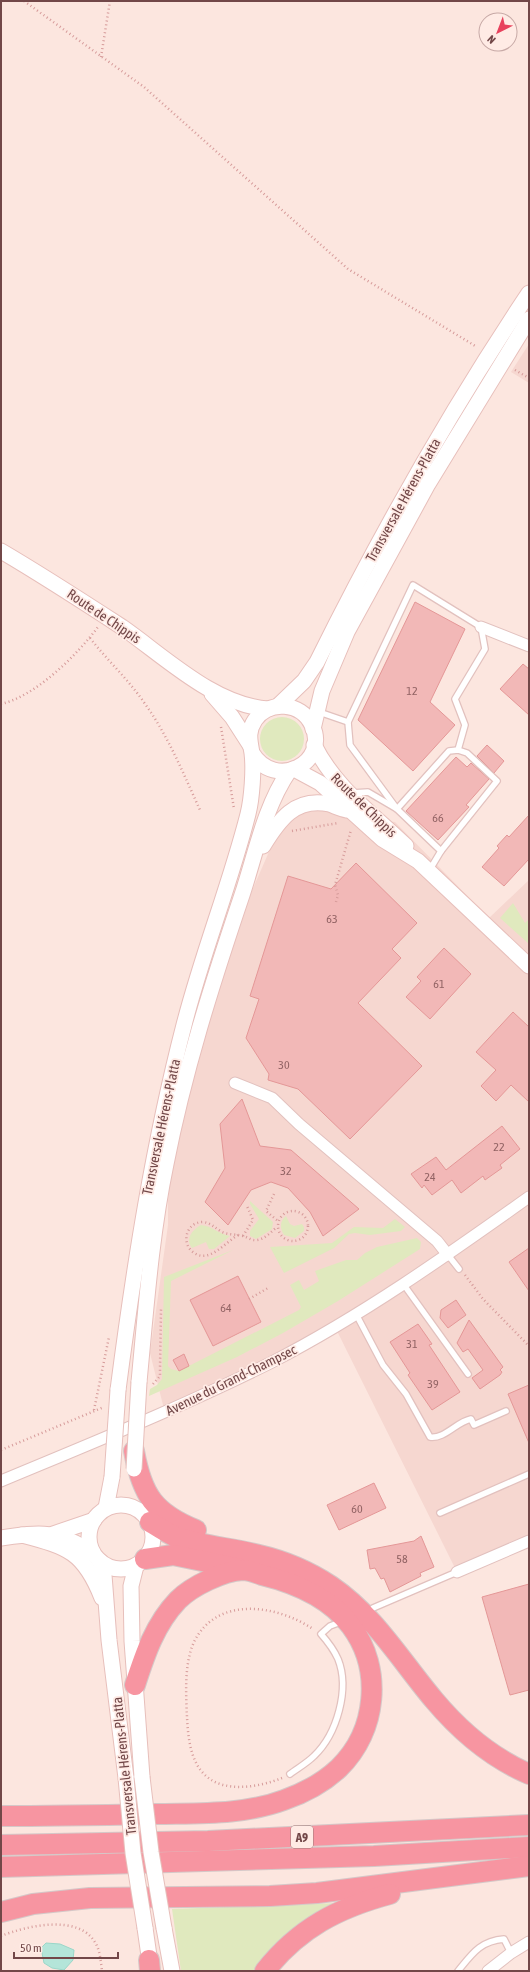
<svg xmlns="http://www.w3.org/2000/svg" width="530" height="1972" viewBox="0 0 530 1972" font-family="'Asap Condensed',sans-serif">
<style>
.residential{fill:#f6d7d0}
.green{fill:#e0e9be}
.water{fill:#b4e5d9;stroke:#9ad7c9}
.building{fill:#f2b8b7;stroke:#e49797}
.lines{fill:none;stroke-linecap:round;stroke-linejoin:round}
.lane-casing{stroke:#e2c1be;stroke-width:8}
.street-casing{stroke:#e2c1be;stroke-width:13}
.secondary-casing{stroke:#e7bfbb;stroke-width:17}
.highway-casing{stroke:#d5c8c8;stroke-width:22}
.path{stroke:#d69b9a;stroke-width:2.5;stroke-dasharray:1 3;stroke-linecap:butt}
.lane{stroke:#fff;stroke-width:5.5}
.street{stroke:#fff;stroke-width:11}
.secondary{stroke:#fff;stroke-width:15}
.highway{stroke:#f795a1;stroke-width:20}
.secondary-bridge-casing{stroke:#e7bfbb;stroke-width:17;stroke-linecap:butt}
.secondary-bridge{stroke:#fff;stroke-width:15}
.labels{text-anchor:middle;stroke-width:3.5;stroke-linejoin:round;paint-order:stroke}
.number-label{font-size:12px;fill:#926364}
.shield{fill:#ffebe5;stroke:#9c7877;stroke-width:1}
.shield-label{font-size:13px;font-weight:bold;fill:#724748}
.street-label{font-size:14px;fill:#724748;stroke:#ffebe5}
</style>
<rect width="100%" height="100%" fill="#fce6df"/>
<g class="residential">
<polygon points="529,344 529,383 511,372"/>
<polygon points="328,809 346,816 395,822 489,918 529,880 529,1541 457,1572 335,1327 165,1413 150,1353 168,1225 168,1201 170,1177 196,1059 219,987 247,902 275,838 296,814"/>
</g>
<g class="green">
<circle cx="282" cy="739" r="22"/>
<polygon points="513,903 525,923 529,919 529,944 500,918"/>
<polygon points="250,1201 273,1222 272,1229 256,1239 250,1236 250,1231 259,1219 250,1204"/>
<path d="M 286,1216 L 290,1224 L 294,1226 L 302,1224 L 304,1227 L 304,1231 L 295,1238 L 284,1235 C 280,1228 279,1222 286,1216 Z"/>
<polygon points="395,1219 405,1227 401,1231 370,1235 355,1233 349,1234 334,1248 284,1273 270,1247 332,1243 354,1227 383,1228"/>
<path d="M 201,1225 C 212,1226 219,1234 230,1236 L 214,1249 L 209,1249 L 206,1242 L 192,1248 C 185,1239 192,1230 201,1225 Z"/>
<polygon points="417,1238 421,1242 420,1249 338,1301 283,1333 237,1357 149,1396 150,1389 157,1385 162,1379 164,1277 233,1250 171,1281 168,1366 171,1369 179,1371 299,1310 301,1307 290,1285 299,1280 304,1290 319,1281 315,1271 346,1260 357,1260 365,1253 377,1247"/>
<polygon points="339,1903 256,1971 181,1971 172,1909"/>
</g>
<polygon class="water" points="46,1943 60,1944 74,1950 73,1960 64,1970 52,1968 44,1963 41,1948"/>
<g class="building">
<polygon points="415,602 465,629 430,702 455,725 413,771 358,720"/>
<polygon points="523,664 529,669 529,715 500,689"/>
<polygon points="487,745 504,761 494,773 477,756"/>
<polygon points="456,757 467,767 471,763 489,779 466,805 469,807 438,840 406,811"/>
<polygon points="529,815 529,859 504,886 482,867 499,848 497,846 507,835 509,837"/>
<polygon points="356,863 417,923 392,949 401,958 358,1003 422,1066 350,1139 298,1089 268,1080 269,1074 246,1038 259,999 250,996 288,876 331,889"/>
<polygon points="444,948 471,974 430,1019 406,997 421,981 417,977"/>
<polygon points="513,1012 529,1027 529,1102 511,1085 496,1101 481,1086 496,1070 476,1052"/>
<polygon points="242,1099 260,1146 291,1150 359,1209 323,1236 310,1212 288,1188 271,1182 251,1190 228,1225 205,1202 225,1168 220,1124"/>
<polygon points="502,1126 520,1149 500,1165 502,1168 485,1180 483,1176 461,1193 452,1180 432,1195 424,1185 422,1188 411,1174 436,1157 446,1170"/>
<polygon points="529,1248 529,1291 509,1262"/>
<polygon points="238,1276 261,1322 213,1346 190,1300"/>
<polygon points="456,1300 466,1315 448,1328 440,1318 441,1310"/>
<polygon points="469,1320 503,1367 500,1370 502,1372 500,1375 480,1389 472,1378 483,1370 468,1349 463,1352 457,1343"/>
<polygon points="418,1324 432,1344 429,1345 460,1392 432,1410 408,1375 410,1373 390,1342"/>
<polygon points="184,1354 189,1366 179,1371 173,1360"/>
<polygon points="529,1385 529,1443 508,1394"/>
<polygon points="374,1483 386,1508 339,1530 327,1505"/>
<polygon points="421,1536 434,1567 420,1573 421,1576 390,1592 384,1578 381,1579 375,1568 370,1569 367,1550 414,1541"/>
<polygon points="529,1584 529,1690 510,1695 482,1597"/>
</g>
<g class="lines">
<defs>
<g id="lane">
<polyline points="319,712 348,722"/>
<polyline points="352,793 368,792 397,809 449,751 458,750 467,753 497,781 441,851 429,871"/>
<polyline points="441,851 397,809 350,745 348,722 413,585 481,627 485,649 455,699 465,725 458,750"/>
<polyline points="448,1255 459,1269"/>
<polyline points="404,1285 468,1374"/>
<path d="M 356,1314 L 383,1365 L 406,1394 L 430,1437 C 445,1439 456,1422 471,1419 L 474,1425 L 506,1411"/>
<polyline points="440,1513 529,1474"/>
<polyline points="373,1608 457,1572"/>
<path d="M 290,1774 C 298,1768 307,1763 314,1756 C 337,1734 350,1689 338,1659 C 334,1650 328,1642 321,1634 L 330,1626 L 338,1623"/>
<path d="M 458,1971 C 472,1954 480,1941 504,1939 L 511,1953"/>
</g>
<g id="street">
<polyline points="481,627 529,646"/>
<polyline points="235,1083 272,1098 299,1124 437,1241 448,1255"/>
<path d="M 1,1481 C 92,1443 184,1406 272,1362 C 363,1315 446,1256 529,1197"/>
<polyline points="457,1572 529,1541"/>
<polyline points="488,1971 511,1953 529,1942"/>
</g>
<g id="secondary">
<path d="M 1,551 C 42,575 82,601 122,627 C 165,657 214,705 268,709"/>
<polyline points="212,694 232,717 250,745"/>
<path d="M 278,706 L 304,681 L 317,662 C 380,535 450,411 529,293"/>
<polyline points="313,729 322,691 347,632 428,484 529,319"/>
<path d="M 314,745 C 336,789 372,813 406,846"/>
<polyline points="294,769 320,783 382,839 418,861 529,966"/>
<path d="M 263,846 C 279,820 295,797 329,804 C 335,806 341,809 347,810"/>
<path d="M 139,1382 C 146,1309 151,1236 166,1164 C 184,1072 212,984 242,895 C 256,853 264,808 289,771"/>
<path d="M 118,1390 C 134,1267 153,1145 184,1025 C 202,954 230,885 248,814 C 252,798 254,769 252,753 C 250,741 247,732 255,720 C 269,700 301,702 312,725 C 330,763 275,791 252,753"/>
<circle cx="121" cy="1537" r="32"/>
<polyline points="106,1508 112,1477"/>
<polyline points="53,1534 94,1520"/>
<path d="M 22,1535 C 68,1547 84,1552 102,1598"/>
<path d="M 1,1538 C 41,1532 58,1530 93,1553"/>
<polyline points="100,1561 104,1575 109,1640 126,1778"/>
<polyline points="136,1566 131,1586 132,1641 142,1777"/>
<polyline points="145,1928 151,1970"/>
<polyline points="164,1928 172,1971"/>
</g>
<g id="highway">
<path d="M 134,1451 C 142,1495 154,1513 196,1530"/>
<path d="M 150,1522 C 158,1527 167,1533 176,1537 C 202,1546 232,1548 259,1555 C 285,1561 310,1572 331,1586 C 375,1616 401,1661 434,1700 C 460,1731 492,1758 529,1774"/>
<polyline points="145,1559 173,1555 241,1569"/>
<path d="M 1,1816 C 53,1816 105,1815 157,1814 C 199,1813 244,1815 284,1800 C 304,1793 323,1783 339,1768 C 377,1731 383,1669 351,1626 C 330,1598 295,1583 262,1575 C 256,1573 249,1570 243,1570 C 223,1571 192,1586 178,1600 C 155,1624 145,1654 135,1685"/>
<polyline points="1,1845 208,1841 529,1825"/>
<polyline points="1,1867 374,1856 529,1847"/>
<polyline points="1,1912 33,1904 90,1898 270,1896 317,1893 529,1866"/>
<polyline points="149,1960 150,1971"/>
<path d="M 265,1971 C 299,1928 338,1908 390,1894"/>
</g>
</defs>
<use href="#lane" class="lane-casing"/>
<use href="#street" class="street-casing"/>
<use href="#secondary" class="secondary-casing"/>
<use href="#highway" class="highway-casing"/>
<g class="path">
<polyline points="24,1 144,87 348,269 477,347"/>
<polyline points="101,57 110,1"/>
<polyline points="515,370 529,378"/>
<path d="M 90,638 C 107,660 127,678 143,701 C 168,735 183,773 200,810"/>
<path d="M 1,704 C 36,696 77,655 98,627"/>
<polyline points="221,727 234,809"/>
<polyline points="292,831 338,823"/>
<polyline points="336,902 338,895 335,885 351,830"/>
<polyline points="274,1194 266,1211 278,1221"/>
<circle cx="293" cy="1226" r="15"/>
<path d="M 238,1235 C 226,1242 210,1262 196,1254 C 180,1246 185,1222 203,1222 C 211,1223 215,1228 222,1232 C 228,1235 236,1234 243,1236 C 248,1237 251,1241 257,1240 C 265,1239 271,1232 277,1227"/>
<polyline points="243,1236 253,1220 247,1206"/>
<polyline points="465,1275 483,1299 529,1346"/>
<polyline points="249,1299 268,1288"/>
<polyline points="153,1384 160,1376 160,1368 161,1309"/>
<polyline points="94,1410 109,1337"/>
<polyline points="1,1450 104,1407"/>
<path d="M 282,1778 C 260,1787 223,1794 204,1774 C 190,1760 188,1736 187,1717 C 186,1694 184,1664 194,1642 C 217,1595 277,1605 313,1629"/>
<path d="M 1,1936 C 26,1926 80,1913 96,1944 C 100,1951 101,1963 102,1971"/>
</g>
<use href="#lane" class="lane"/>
<use href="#street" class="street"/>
<use href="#secondary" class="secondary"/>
<use href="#highway" class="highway"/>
<defs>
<g id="secondary-bridge">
<polyline points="134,1469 139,1382"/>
<polyline points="112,1477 118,1390"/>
<polyline points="142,1777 151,1852 164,1928"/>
<polyline points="126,1778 133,1853 145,1928"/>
</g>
</defs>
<use href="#secondary-bridge" class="secondary-bridge-casing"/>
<use href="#secondary-bridge" class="secondary-bridge"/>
</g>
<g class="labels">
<g class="number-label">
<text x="412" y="695">12</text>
<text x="438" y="822">66</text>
<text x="332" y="923">63</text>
<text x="439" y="988">61</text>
<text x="284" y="1069">30</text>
<text x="499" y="1151">22</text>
<text x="286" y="1175">32</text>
<text x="430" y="1181">24</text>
<text x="226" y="1312">64</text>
<text x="412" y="1348">31</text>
<text x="433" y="1388">39</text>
<text x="357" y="1513">60</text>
<text x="402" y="1563">58</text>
</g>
<rect class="shield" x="291" y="1826" width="22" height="22" rx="3"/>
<g class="shield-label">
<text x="302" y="1842">A9</text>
</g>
<g class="street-label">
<text transform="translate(403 500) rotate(-61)" y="5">Transversale Hérens-Platta</text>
<text transform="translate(104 616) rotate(34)" y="5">Route de Chippis</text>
<text transform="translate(364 805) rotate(44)" y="5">Route de Chippis</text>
<text transform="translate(161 1127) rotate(-78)" y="5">Transversale Hérens-Platta</text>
<text transform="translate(231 1380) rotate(-26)" y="5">Avenue du Grand-Champsec</text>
<text transform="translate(124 1766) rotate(-96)" y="5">Transversale Hérens-Platta</text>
</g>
</g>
<rect width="530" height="1972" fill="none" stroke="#724748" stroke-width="4"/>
<g transform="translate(498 32) rotate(222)"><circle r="19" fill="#ffebe5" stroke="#c7a9a6"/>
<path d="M0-3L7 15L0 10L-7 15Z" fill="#e8425d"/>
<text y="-6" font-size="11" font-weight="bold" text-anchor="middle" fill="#724748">N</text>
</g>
<path d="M14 1952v6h104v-6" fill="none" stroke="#724748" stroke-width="2"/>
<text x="20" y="1952" font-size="12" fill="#724748" stroke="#ffebe5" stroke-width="3" paint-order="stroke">50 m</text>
</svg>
